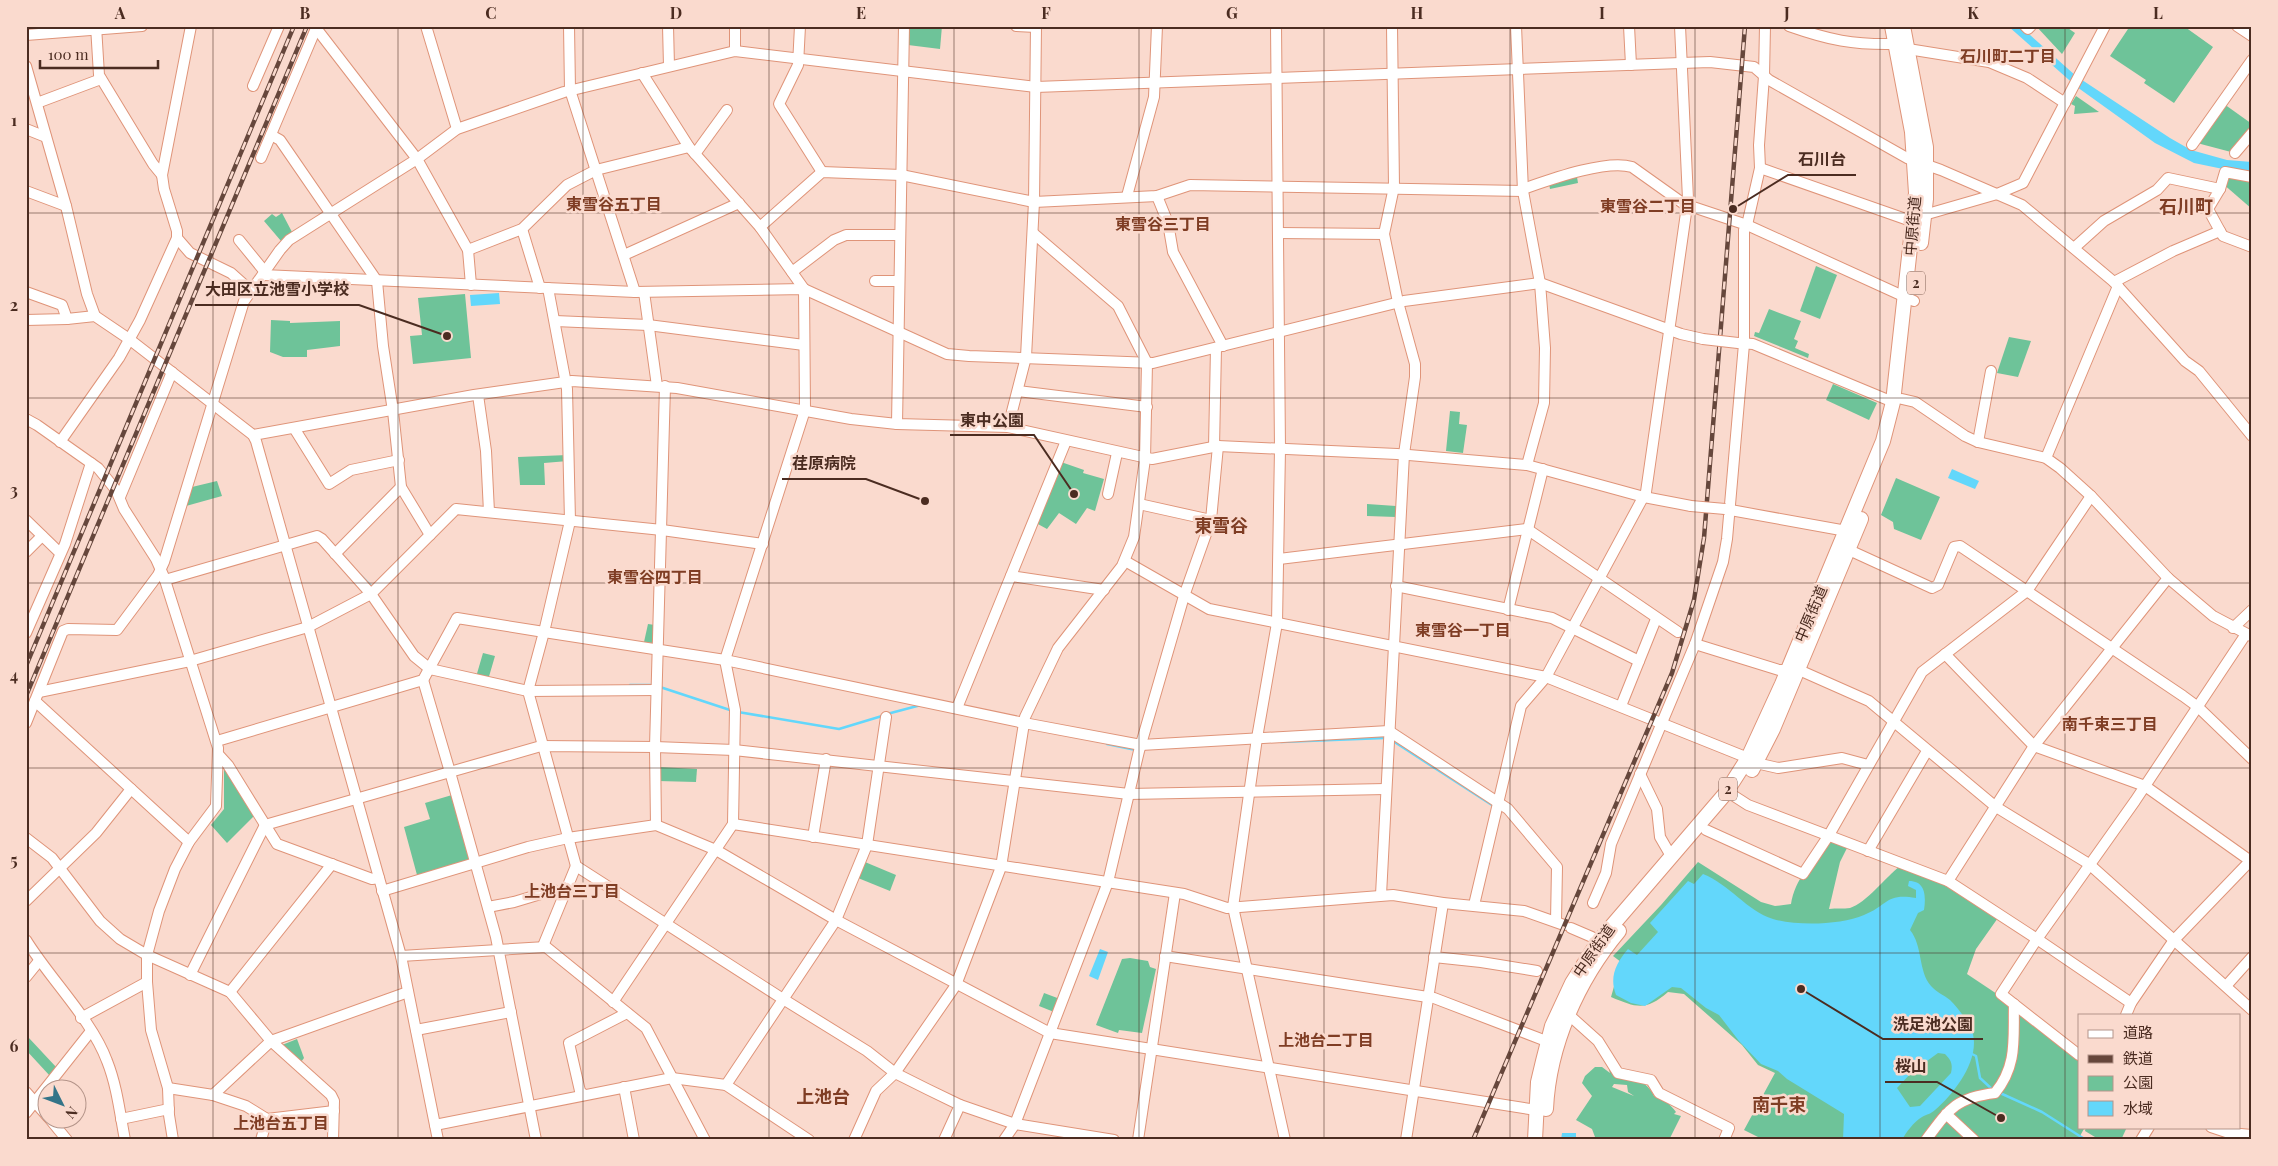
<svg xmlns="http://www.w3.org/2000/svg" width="2278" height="1166" viewBox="0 0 2278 1166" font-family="'Playfair Display','Noto Sans JP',serif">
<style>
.green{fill:#6ec399;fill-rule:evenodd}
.water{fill:#63d7fb;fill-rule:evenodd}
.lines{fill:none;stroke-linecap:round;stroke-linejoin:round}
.stream{stroke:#63d7fb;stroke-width:2.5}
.minor-casing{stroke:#df9479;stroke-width:12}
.major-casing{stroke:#df9479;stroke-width:16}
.minor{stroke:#fff;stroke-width:10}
.major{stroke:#fff;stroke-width:14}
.rail-casing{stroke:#66473c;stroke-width:4.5}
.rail{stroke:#fadace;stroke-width:2.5;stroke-dasharray:8;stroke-linecap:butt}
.minor-bridge-casing{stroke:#df9479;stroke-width:12;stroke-linecap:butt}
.minor-bridge{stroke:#fff;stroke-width:10}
.grid{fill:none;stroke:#4b2c21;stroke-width:1;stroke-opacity:0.55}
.labels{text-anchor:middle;stroke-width:5;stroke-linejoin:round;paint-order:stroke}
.shield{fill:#fadace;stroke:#806055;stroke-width:1}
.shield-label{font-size:14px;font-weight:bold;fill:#4b2c21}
.street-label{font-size:15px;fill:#4b2c21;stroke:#fadace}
.neighbourhood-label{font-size:16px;font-weight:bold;fill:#7f3d24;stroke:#fadace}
.quarter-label{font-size:18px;font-weight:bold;fill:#7f3d24;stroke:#fadace}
.leader{fill:none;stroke:#4b2c21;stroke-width:2}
.callout-dot{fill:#4b2c21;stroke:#fadace;stroke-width:2}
.callout-label{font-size:16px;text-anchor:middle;font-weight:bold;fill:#4b2c21;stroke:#fadace;stroke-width:5;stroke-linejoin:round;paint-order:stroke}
.neatline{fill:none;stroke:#4b2c21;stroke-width:2}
.grid-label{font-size:16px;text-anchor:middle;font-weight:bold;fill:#4b2c21}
</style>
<rect width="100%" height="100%" fill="#fadace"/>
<g class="green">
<polygon points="908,26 942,26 940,49 908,45"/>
<polygon points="2036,26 2065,26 2075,33 2062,54"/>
<polygon points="2130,26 2185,27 2213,47 2174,103 2144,83 2146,80 2110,56"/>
<polygon points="2076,96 2099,112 2074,114 2075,106 2071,104"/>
<polygon points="2224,104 2252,124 2252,127 2231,152 2197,143"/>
<polygon points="2226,173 2252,179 2252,209 2222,183"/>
<polygon points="1577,177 1578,183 1550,189 1549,184"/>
<polygon points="282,213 292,232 281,241 264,221 272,214 276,217"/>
<polygon points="1816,266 1837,275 1820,319 1800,311"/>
<polygon points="465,294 471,358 413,364 410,336 422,335 418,298"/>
<polygon points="1769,309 1801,321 1794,339 1798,341 1795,348 1809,354 1808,358 1754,336 1755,332 1759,333"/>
<polygon points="271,320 290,321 290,323 340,321 340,346 307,350 307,357 283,357 270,352"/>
<polygon points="2009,337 2031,341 2018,377 1997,373"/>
<polygon points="1833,384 1877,403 1869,420 1826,400"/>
<polygon points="1450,411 1460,412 1459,424 1467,425 1463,453 1446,451"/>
<polygon points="568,455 568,461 544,463 545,485 520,485 518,457"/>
<polygon points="1061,462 1084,470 1083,473 1104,479 1095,511 1087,508 1076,524 1059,513 1047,529 1036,523"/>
<polygon points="1896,478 1940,497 1921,540 1894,529 1893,522 1881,515"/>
<polygon points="217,481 222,496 186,506 192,487"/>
<polygon points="1367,504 1396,506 1396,517 1367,516"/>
<polygon points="648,624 655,625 654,642 652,643 644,642"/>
<polygon points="483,653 495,656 488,680 476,677"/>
<polygon points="659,767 697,769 696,782 658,781"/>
<polygon points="227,769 254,816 227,843 211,825 224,809 224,770"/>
<polygon points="452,795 471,859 417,875 404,827 430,819 425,803"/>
<path d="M 1834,841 L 1848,846 L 1840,862 L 1829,909 C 1836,908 1844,909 1850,908 C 1866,903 1886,877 1900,866 L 1953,887 L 2000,915 L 1976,949 L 1967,974 L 2000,996 L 2079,1056 L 2079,1127 L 2085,1127 L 2080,1136 L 2087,1140 L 1764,1140 L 1744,1130 L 1775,1073 L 1758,1065 L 1742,1045 L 1684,994 L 1668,992 C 1646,1011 1637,1008 1611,997 L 1621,962 L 1613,956 L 1661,905 L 1698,862 L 1761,902 L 1775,906 L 1791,904 C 1795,879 1812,862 1828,842 Z"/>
<polygon points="865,862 896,875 890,891 858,878"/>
<polygon points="1130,958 1148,961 1150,967 1156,969 1142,1033 1119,1030 1118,1033 1096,1025 1122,959"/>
<polygon points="1044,993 1060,999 1054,1012 1039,1006"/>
<polygon points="28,1037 57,1068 50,1076 26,1050"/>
<polygon points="297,1039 304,1058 301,1062 282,1045"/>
<path d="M 1595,1067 L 1602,1067 L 1610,1073 L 1609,1070 C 1623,1069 1649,1082 1654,1096 C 1663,1098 1670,1104 1676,1112 L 1674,1114 L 1681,1116 L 1669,1140 L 1603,1140 L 1595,1137 L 1592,1129 L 1576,1120 L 1592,1096 L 1582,1083 L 1585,1076 ZM 1614,1084 L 1627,1085 L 1628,1092 L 1634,1096 L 1612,1087 Z"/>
<polygon points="2086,1127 2127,1127 2121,1140 2100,1140 2085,1131"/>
</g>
<g class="water">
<polygon points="2008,26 2020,26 2076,76 2170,138 2191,150 2227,160 2252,162 2252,175 2194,163 2155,143 2077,87"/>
<polygon points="499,293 500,304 471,306 470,295"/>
<polygon points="1952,469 1979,481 1975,489 1948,478"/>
<path d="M 1703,874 C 1729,884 1747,911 1773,919 C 1797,926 1841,925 1864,915 C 1889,905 1885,893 1916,898 L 1916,890 L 1908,886 L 1909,881 C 1926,881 1926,897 1924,910 L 1918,913 L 1910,930 C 1923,946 1918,971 1931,986 C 1936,992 1944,995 1950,1000 C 1956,1006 1962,1014 1967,1021 C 1988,1050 1957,1091 1935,1110 C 1931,1114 1927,1114 1922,1117 C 1914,1122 1906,1132 1902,1140 L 1843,1140 L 1844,1114 L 1787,1079 L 1778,1071 L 1761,1064 L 1739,1041 L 1719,1015 L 1706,1008 L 1681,988 L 1672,987 L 1645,1006 L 1631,1003 L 1616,995 C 1609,977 1616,963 1628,949 L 1637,955 L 1658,932 L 1650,923 L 1688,881 L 1694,884 ZM 1938,1053 L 1945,1054 C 1951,1060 1953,1064 1951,1073 L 1920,1106 L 1910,1107 L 1897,1088 L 1912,1072 Z"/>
<polygon points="1100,949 1108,952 1098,980 1089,976"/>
<polygon points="1562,1133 1576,1133 1576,1140 1561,1140"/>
</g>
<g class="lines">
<g class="stream">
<polyline points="360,575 372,587"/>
<polyline points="630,685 655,685"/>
<polyline points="660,687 733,711"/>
<polyline points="738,712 839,729 882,716"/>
<polyline points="887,714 921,705"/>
<polyline points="1393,741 1495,807"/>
<polyline points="1281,742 1385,738"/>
<polyline points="1107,744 1136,750"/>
<polyline points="1972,1054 1976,1056 1980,1078 1993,1090"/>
<polyline points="2000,1093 2042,1112 2086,1140"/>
</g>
<defs>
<g id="minor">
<polyline points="96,26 99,75 153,164 162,175"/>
<polyline points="426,26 457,129"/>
<polyline points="569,26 570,90 635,292"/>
<polyline points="668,26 669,66"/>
<polyline points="735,26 735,51"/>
<polyline points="800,26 798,65 779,104 822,172"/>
<polyline points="1016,26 1036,27"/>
<polyline points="1276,26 1280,449 1277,623 1257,738 1233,907 1285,1140"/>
<polyline points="1516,26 1523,191 1540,283 1545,348 1544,403 1527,465"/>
<polyline points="1629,26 1631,65"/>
<path d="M 1789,26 C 1829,40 1853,45 1895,44"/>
<polyline points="2025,26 2028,29 2031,26"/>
<polyline points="2237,26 2252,36"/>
<polyline points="316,28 417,159 468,250 471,285"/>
<polyline points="26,35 142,26"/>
<polyline points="1908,49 1989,62 2027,78 2065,103"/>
<polyline points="26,66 66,206 87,294 95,316"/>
<polyline points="253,86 279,26"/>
<polyline points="37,103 101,79"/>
<polyline points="26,129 46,137"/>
<polyline points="271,135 280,140 377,281 383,346 393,411 401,487 430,535"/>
<polyline points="2192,145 2252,60"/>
<polyline points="2235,153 2252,133"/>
<polyline points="695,154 727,110"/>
<polyline points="261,158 317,26"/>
<polyline points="1760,168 1914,222"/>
<path d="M 1523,189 C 1549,180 1606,159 1632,167 L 1684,204 L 1747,225 L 1914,301"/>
<polyline points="26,191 66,206"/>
<polyline points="1127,196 1154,97 1157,26"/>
<polyline points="1157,196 1168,223 1173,252 1223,346"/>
<polyline points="1924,215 1997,194 2023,183 2105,26"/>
<polyline points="760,227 822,172 901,175 1034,202 1157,196 1190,185 1523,191"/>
<polyline points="522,229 540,288"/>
<polyline points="2220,231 2208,209 2220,189 2225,172 2252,177"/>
<polyline points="1279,233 1384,234"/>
<polyline points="177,238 190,253 231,273 250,290"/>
<polyline points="239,240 265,272"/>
<polyline points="2074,248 2104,221 2157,190 2168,178 2220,189"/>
<polyline points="468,250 522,229 567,185 596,170 689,147"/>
<polyline points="624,255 739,203"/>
<polyline points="792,272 834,240 846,235 900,235"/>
<polyline points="263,275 635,292 804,289 947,354 969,356 1153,363 1404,301 1540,283 1681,334 1703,339"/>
<polyline points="875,281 899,281"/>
<polyline points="2114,282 2173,251 2220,231 2223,236 2252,247"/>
<polyline points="548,288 567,389 570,521 544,632 725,660 1024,723 1141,745 1389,731 1508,809 1557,867 1556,921"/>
<polyline points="26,292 62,305 67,319"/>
<polyline points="644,292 657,386"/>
<polyline points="26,320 67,319 95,316 129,339 253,435 256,441 401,956 438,1140"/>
<polyline points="555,321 648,325 804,345"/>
<polyline points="1739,343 1753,344 1893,402"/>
<polyline points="1018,391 1147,407"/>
<polyline points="478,395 486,451 489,512"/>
<polyline points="1902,399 1915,402 1965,436 1978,442 2046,458 2060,468 2091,496 2168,578 2213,616 2251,636"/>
<polyline points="26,419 37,425 98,468 116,490 124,509 156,559 164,577 218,748 216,806 189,842 175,869 159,911 147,955 147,982 151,1030 168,1088 169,1115 173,1140"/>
<polyline points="897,424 904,26"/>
<polyline points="1008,427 1026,357 1034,202 1036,26"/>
<polyline points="294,428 329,484 351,470 399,460"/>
<polyline points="253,435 474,395 572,381 677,388 851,419 897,424 1008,427 1152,459 1218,446 1397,454 1527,465 1644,497 1691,506"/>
<polyline points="60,442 119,358 140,320 177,238 177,231 164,189 162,175 191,26"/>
<polyline points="1978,442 1991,371"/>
<polyline points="1214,447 1216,348"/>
<polyline points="2046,458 2118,286"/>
<polyline points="1108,494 1117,453"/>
<polyline points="120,497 172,372"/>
<polyline points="1139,504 1211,520"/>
<polyline points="1725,509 1852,532"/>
<polyline points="26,520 60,553"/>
<polyline points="1849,550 1932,588 1938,585 1954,547 1960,546 2183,696 2198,707 2252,759"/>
<polyline points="26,552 42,536"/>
<polyline points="335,554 401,487"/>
<polyline points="1279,559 1527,529 1678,632"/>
<polyline points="1125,561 1209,609 1546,677 1748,758"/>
<polyline points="1011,576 1104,590"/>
<polyline points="165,580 317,536 322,539 371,594 414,656 430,669 528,691 656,690"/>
<polyline points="1396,586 1552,618 1639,661"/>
<polyline points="1508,610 1543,469"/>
<polyline points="2233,628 2252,610"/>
<polyline points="26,633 65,544 91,463"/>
<polyline points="1695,644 1779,670 1799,670 1869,701 1996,807 2089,864 2252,1010"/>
<polyline points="1945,654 2034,746 2145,786 2252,862"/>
<polyline points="39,692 190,661 308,627 371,594 456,509 662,530 763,544"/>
<polyline points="35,701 189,842"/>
<polyline points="1621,706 1656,619"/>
<polyline points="957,708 1066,441"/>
<polyline points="26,723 63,631 68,629 117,630 158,575 164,562 244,301 280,250 289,240 417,159 457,129 564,92 735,51 1036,87 1681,63 1710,62 1754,67 1769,80 1907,158 1941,170 2022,205 2114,282 2185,361 2199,371 2252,436"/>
<polyline points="217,741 423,680 457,618 544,632 528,691 576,866 783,999 867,1051 895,1073 927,1089 960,1105 1015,1124 1114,1140"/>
<polyline points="218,754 228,765 277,844 372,879 379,878"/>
<polyline points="1756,763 1778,768 1842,758 1868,765"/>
<polyline points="1640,774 1657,809 1660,837 1671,856"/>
<polyline points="1734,796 1748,805 1948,881 2037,939 2001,994 2079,1055"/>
<polyline points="733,824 1184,894 1227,908 1393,895 1443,903 1524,911 1564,925"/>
<polyline points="656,825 655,747 665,386"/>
<polyline points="1706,830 1803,874 1829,835 1922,672 2027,591 2091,496"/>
<polyline points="813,837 826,759"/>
<polyline points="26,838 52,858 100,921 120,939 147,955 230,992 271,1041 331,1095 334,1101 333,1140"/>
<polyline points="1868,851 1927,751"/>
<polyline points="1948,881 2034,746 2168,578"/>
<polyline points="382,891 528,847 568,838 656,825 716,850 836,920 1050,1033 1536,1110"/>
<polyline points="1381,895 1404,454 1415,377 1415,364 1398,302 1384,234 1394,187 1392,26"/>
<polyline points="26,901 96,833 131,789"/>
<polyline points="1593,903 1606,873 1611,844 1695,644 1723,562 1727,539 1744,344 1744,230 1747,225 1760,168 1759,145 1764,76 1765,26"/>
<polyline points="1474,905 1521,706 1546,677 1646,492 1688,199 1680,26"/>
<polyline points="488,907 514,902 554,890"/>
<polyline points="1571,928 1592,937 1602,946"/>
<path d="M 26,940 C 50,979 92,1020 107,1061 C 117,1086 120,1114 125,1140"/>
<polyline points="543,946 576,866"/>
<polyline points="401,956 546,947 646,1028 705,1140"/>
<polyline points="1165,956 1434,998 1554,1044"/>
<polyline points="1434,957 1481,962 1537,971"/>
<polyline points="190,975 265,825 450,772 423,680"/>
<polyline points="26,977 39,961"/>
<polyline points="2226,986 2252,957"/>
<polyline points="230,992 332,864"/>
<polyline points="613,1002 733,824 735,710 725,660 805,410 804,289 760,227 689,147 642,73"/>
<polyline points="2131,1003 2037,939 2135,801 2246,634"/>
<polyline points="1569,1015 1598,1041 1618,1073 1651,1080 1659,1093 1729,1128 1724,1140"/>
<polyline points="2126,1015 2131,1003 2174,940 2252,859"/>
<polyline points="81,1018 147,982"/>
<polyline points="416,1030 511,1012"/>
<polyline points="726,1085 836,920 867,845 886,717"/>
<polyline points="624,1087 634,1140"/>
<polyline points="168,1088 213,1095 246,1106 267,1119 334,1111"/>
<polyline points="26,1092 48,1117"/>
<polyline points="213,1095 271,1041 408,992"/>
<polyline points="584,1095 580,1091 569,1043 627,1013"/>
<polyline points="26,1113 91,1031"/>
<polyline points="1946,1114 1974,1140"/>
<polyline points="49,1118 67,1140"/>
<polyline points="121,1119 169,1109"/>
<polyline points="435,1125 672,1078 726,1085 809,1140"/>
<polyline points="2211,1127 2229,1133 2252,1135"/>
<polyline points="261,1140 267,1119"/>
<polyline points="536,1140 496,937 450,772 541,746 655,747 734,750 1129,794 1386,789"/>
<polyline points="854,1140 876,1091 895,1073 956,985 1001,867 1025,717 1058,648 1122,566 1134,537 1145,459 1147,363 1118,306 1033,233"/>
<polyline points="944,1140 960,1105"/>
<polyline points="1004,1140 1015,1124 1108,882 1139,751 1184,596 1211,520 1218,446"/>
<polyline points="1138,1140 1175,893"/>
<polyline points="1406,1140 1443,903"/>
<path d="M 1926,1140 C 1949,1109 1955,1098 1995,1093 C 2018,1065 2013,1038 2014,1004"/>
<polyline points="2141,1140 2149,1127"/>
</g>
<g id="major">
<polyline points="1903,26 1926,147 1926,199 1921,243"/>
<polyline points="1752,770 1773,729 1861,519"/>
<path d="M 1546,1109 C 1549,1045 1578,980 1619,931"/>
<polyline points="1535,1140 1538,1082 1543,1061 1552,1026 1572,983 1598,942 1725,794 1748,758 1782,684 1883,441 1893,402 1916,193 1912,132 1892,26"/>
</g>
</defs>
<use href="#minor" class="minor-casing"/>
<use href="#major" class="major-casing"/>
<use href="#minor" class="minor"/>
<use href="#major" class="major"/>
<defs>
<g id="rail">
<polyline points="26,666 294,26"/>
<polyline points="26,696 307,26"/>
<polyline points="1473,1140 1672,673 1694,600 1704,538 1745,26"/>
</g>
</defs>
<use href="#rail" class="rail-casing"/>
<use href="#rail" class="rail"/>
<defs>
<g id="minor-bridge">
<polyline points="1703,339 1738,343"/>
<polyline points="1691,506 1725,509"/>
</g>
</defs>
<use href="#minor-bridge" class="minor-bridge-casing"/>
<use href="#minor-bridge" class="minor-bridge"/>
</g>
<path class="grid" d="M 213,26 L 213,1140M 398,26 L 398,1140M 583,26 L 583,1140M 769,26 L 769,1140M 954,26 L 954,1140M 1139,26 L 1139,1140M 1324,26 L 1324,1140M 1510,26 L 1510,1140M 1695,26 L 1695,1140M 1880,26 L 1880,1140M 2065,26 L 2065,1140M 26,213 L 2252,213M 26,398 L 2252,398M 26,583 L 2252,583M 26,768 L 2252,768M 26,953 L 2252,953"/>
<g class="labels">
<g class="shield">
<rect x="1907" y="271.5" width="18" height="23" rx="4"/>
<rect x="1719" y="777.5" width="18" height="23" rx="4"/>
</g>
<g class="shield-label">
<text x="1916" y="288">2</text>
<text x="1728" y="794">2</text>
</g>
<g class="street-label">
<text transform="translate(1913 226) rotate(-85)" y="5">中原街道</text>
<text transform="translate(1811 614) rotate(-67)" y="5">中原街道</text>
<text transform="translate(1594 951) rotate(-55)" y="5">中原街道</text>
</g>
<g class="neighbourhood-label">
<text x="2008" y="62">石川町二丁目</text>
<text x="614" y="210">東雪谷五丁目</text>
<text x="1648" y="212">東雪谷二丁目</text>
<text x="1163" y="230">東雪谷三丁目</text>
<text x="655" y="583">東雪谷四丁目</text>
<text x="1463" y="636">東雪谷一丁目</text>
<text x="2110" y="730">南千束三丁目</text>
<text x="572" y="897">上池台三丁目</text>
<text x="1326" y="1046">上池台二丁目</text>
<text x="281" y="1129">上池台五丁目</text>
</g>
<g class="quarter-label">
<text x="2186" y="213">石川町</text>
<text x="1221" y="532">東雪谷</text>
<text x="823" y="1103">上池台</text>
<text x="1779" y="1111">南千束</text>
</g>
</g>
<path class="leader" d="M1733 209L1788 175H1856M447 336L359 305H195M1074 494L1034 435H950M925 501L866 479H782M1801 989L1883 1039H1983M2001 1118L1937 1082H1885"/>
<g class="callout-dot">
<circle cx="1733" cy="209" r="5"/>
<circle cx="447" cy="336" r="5"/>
<circle cx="1074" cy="494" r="5"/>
<circle cx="925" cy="501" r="5"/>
<circle cx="1801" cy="989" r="5"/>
<circle cx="2001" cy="1118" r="5"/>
</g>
<g class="callout-label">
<text x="1822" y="165">石川台</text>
<text x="277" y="295">大田区立池雪小学校</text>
<text x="992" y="426">東中公園</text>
<text x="824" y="469">荏原病院</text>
<text x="1933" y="1030">洗足池公園</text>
<text x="1911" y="1072">桜山</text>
</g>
<rect width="2278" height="1166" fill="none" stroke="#fadace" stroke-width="55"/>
<rect x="2078" y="1014" width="162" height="115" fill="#fadace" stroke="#b49489"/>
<rect x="2088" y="1030" width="25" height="8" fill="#ffffff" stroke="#b49489"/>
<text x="2123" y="1038" font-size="15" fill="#4b2c21">道路</text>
<rect x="2088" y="1055" width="25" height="8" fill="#66473c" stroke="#b49489"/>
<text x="2123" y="1064" font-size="15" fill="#4b2c21">鉄道</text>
<rect x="2088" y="1076" width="25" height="15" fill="#6ec399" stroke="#b49489"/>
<text x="2123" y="1088" font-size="15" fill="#4b2c21">公園</text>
<rect x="2088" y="1101" width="25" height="15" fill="#63d7fb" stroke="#b49489"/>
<text x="2123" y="1114" font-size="15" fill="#4b2c21">水域</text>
<g transform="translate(62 1104) rotate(132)"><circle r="24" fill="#fadace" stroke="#b49489"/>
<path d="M0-4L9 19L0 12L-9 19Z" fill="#347488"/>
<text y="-8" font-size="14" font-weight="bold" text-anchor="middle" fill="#4b2c21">N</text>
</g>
<path d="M40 60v8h118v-8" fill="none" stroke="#4b2c21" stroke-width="2.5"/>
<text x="48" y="60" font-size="15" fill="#4b2c21" stroke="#fadace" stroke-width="4" paint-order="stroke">100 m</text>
<rect x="28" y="28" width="2222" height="1110" class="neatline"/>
<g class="grid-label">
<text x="120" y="19">A</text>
<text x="305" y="19">B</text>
<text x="491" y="19">C</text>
<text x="676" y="19">D</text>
<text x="861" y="19">E</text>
<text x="1046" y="19">F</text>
<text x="1232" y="19">G</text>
<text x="1417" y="19">H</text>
<text x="1602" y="19">I</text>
<text x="1787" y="19">J</text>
<text x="1973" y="19">K</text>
<text x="2158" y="19">L</text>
<text x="14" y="126">1</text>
<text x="14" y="311">2</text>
<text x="14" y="496">3</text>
<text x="14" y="681">4</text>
<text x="14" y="866">5</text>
<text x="14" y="1052">6</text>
</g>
</svg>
